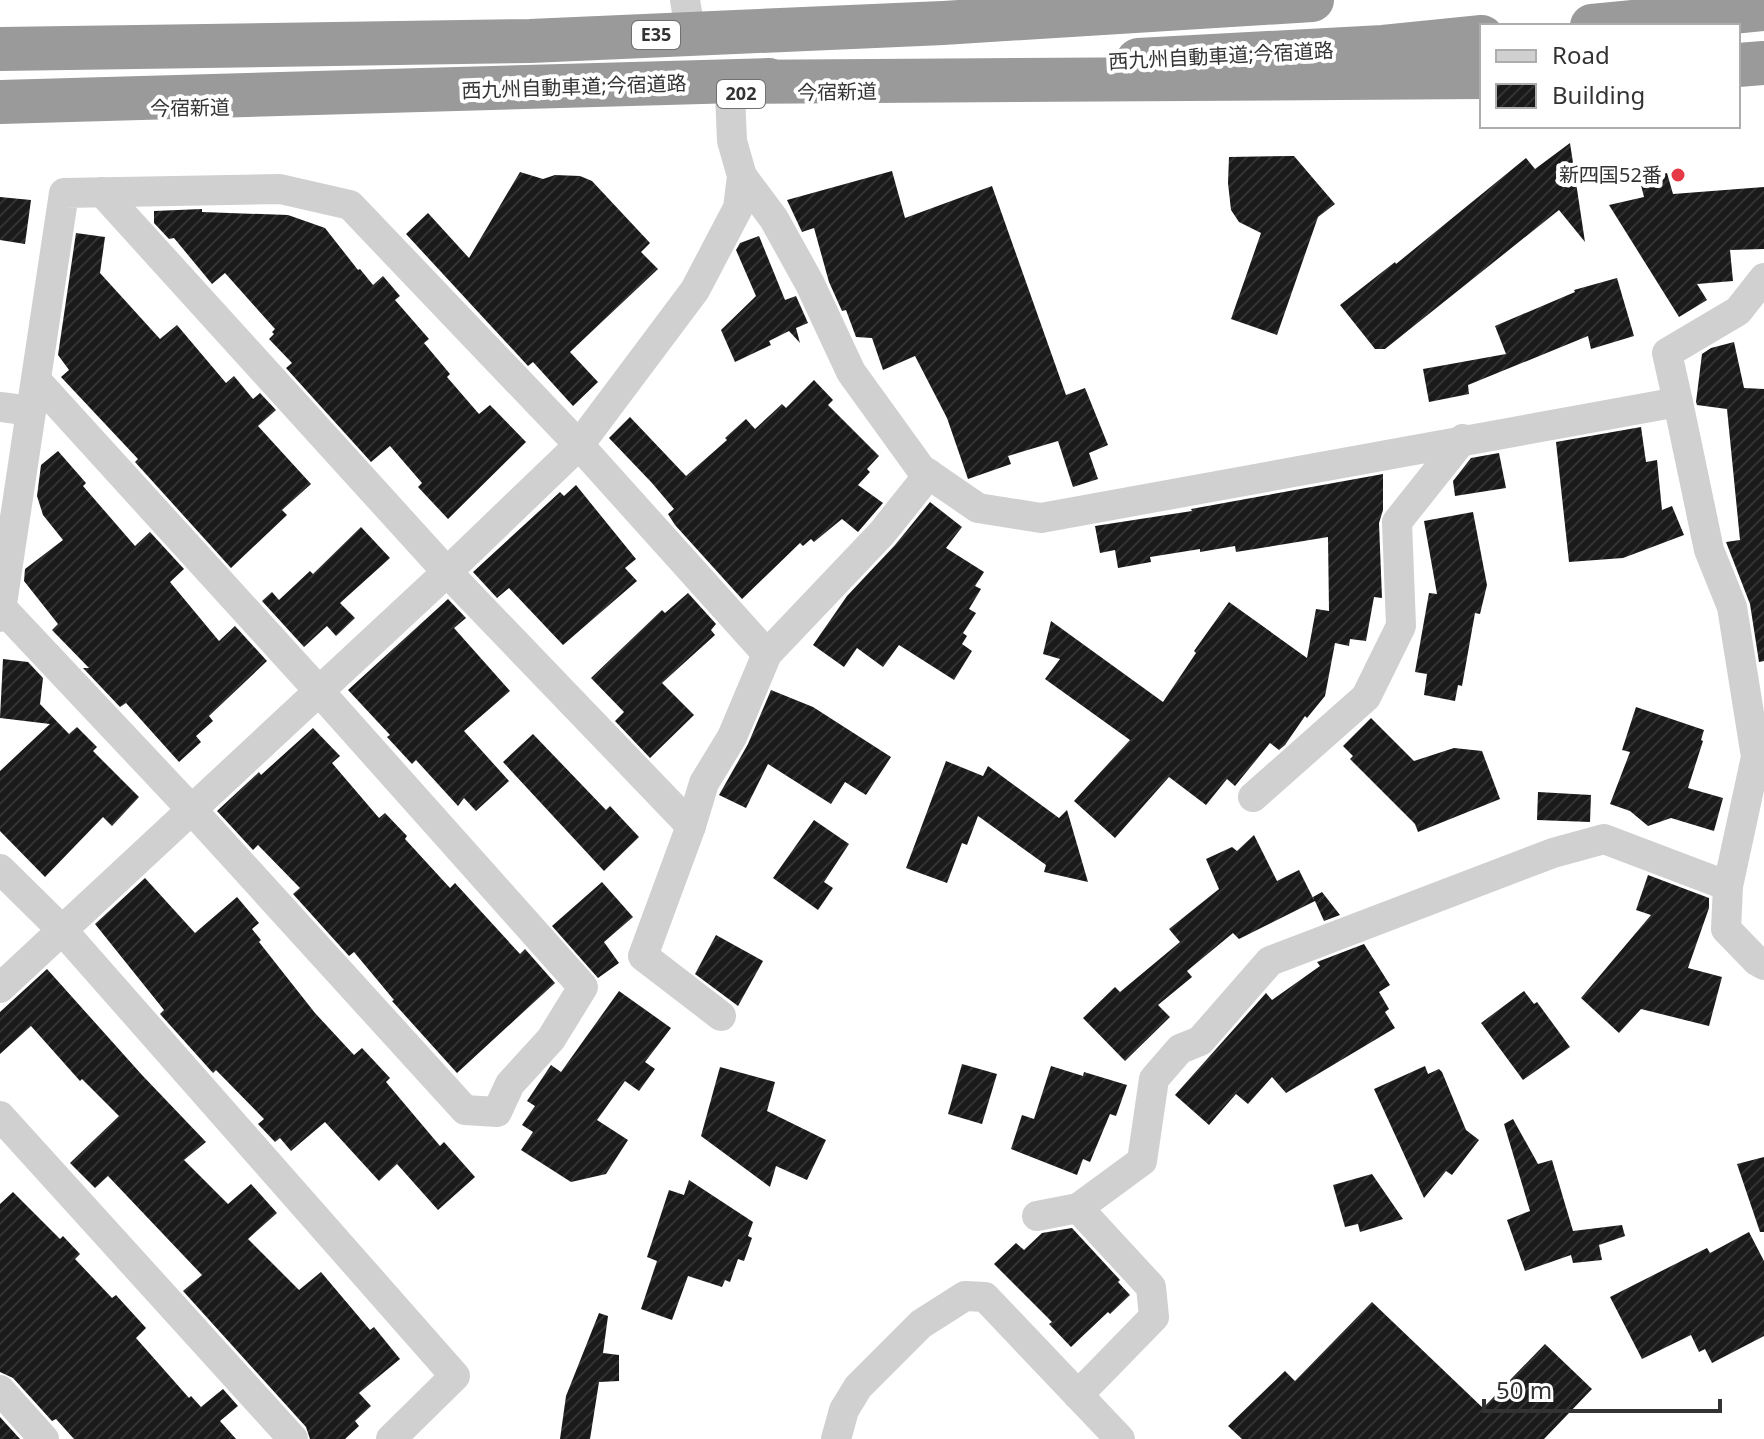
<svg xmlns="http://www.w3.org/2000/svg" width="1764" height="1439" viewBox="0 0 1764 1439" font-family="'Noto Sans','Noto Sans JP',sans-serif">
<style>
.building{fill:url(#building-hatch)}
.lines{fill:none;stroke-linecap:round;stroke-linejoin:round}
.street{stroke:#d0d0d0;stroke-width:30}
.highway{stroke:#9a9a9a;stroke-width:44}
.highway-bridge{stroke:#9a9a9a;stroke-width:44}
.poi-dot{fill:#e63946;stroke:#fff;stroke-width:3}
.labels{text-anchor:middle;stroke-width:8;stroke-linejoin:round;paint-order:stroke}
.shield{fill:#fff;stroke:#707070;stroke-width:2}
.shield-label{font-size:18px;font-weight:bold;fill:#333}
.street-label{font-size:20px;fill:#333;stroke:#fff}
.poi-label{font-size:20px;fill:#333;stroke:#fff;text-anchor:end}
</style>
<defs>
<pattern id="building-hatch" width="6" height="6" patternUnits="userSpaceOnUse" patternTransform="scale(2)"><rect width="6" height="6" fill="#1a1a1a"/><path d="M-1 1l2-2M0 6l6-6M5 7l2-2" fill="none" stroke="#333"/></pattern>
</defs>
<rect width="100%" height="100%" fill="#fff"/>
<g class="building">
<polygon points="1570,143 1585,242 1559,210 1385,349 1375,349 1340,305 1395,262 1396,264 1526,158 1535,169"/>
<polygon points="1294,156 1335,204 1318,217 1277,335 1231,319 1261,233 1239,222 1231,210 1228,183 1229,157"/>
<polygon points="892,171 905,218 992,186 1066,395 1085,388 1108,445 1089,453 1098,479 1073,487 1058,441 1008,456 1011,464 968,479 947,418 915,356 883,370 872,338 856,337 846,310 842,311 829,282 814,228 802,232 787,200"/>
<polygon points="520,172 543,179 555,175 580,176 592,181 650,243 641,252 658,269 570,352 598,382 573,406 533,362 528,366 406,234 428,213 469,258"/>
<polygon points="1667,173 1673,194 1764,187 1764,249 1730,250 1733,281 1697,284 1707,300 1679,317 1609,205 1644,197 1640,181"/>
<polygon points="0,197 31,200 25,244 0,240"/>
<polygon points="202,209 202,212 288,215 325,228 358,270 360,269 373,285 383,276 400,296 395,300 429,339 424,343 450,374 447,377 479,414 490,405 526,442 448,519 418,487 422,483 390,446 371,462 305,389 286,368 292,363 269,339 274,334 272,332 275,329 225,273 212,284 174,238 169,239 154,223 154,211"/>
<polygon points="76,233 105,237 100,273 160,339 177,325 226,383 234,376 253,399 260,393 276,410 258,426 311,484 282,510 287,515 231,568 135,462 138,459 61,377 69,370 58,355"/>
<polygon points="759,236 785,300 796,296 808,323 796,328 800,343 789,331 769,341 771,345 735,362 721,330 756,296 736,250 740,243"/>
<polygon points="1617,278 1634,336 1591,349 1588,336 1468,385 1469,394 1429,402 1423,369 1506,354 1495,326 1575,292 1574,290"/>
<polygon points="1734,342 1744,388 1764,389 1764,661 1759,662 1750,604 1726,542 1740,540 1727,409 1697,405 1696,402 1702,354 1711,348"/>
<polygon points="814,380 833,400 828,405 879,456 867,469 870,472 858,485 883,503 858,532 842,519 814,542 811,539 803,546 800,543 742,599 675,525 668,514 674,509 652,483 609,438 630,417 686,476 727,440 725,438 746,419 755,429 782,404 786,408"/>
<polygon points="1641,427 1646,462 1657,460 1662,510 1672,506 1684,535 1623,558 1569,562 1556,442"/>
<polygon points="58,451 86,483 83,486 135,546 150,532 184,569 170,582 219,641 235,626 267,661 209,716 213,721 196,736 201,742 179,762 126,703 120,707 83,668 89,668 52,630 58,624 24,581 25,569 63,540 43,515 37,496 41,465"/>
<polygon points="1499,453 1506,488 1455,496 1453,481 1471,458"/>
<polygon points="1383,474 1383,510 1379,523 1382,598 1374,597 1366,641 1350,639 1349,646 1335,643 1325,696 1307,718 1305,716 1285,745 1279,750 1270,743 1235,786 1227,779 1206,805 1169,777 1115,838 1074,801 1130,740 1045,679 1060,659 1043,654 1051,621 1163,702 1196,653 1194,651 1229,602 1307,658 1316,609 1329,611 1328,537 1236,552 1235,546 1200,552 1200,549 1150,557 1151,562 1118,568 1115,550 1100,553 1095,526 1192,511 1191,509"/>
<polygon points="576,485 636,559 625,568 637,581 563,645 509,588 497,598 473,572 560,492 564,496"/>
<polygon points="930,502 962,527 946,548 984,572 975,586 981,589 969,609 976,613 963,633 967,636 962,644 972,651 954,680 899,645 883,667 857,648 844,667 813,645 847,596 895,545"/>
<polygon points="1473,512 1487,585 1480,614 1475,613 1462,686 1458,685 1455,701 1424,695 1427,674 1415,672 1429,593 1437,594 1424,521"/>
<polygon points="361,527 390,558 340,603 355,618 336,636 327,626 304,647 262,601 272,592 279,600 310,571 313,574"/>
<polygon points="688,593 716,624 711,630 715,635 662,683 694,715 650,758 615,721 624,712 591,678 662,610 665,613"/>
<polygon points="448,599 466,618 454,628 510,691 464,731 509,781 476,811 464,798 458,806 416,760 412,764 387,737 390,735 348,690"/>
<polygon points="3,659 28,662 43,678 40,704 69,734 77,727 97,747 93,751 139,797 112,826 103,817 45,877 0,831 0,771 50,724 0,718"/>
<polygon points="771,690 813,707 891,757 866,795 845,782 831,804 768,764 746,808 719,795 748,744"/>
<polygon points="1636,707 1704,730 1701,740 1703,741 1688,788 1723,798 1714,831 1671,818 1648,826 1630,811 1610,804 1630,752 1622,750"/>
<polygon points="1371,718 1414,761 1454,748 1482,751 1500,799 1418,832 1415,824 1350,759 1353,756 1343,746"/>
<polygon points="313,728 340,756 332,763 379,818 385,813 407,836 405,839 450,888 455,883 520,954 525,949 555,983 457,1073 392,1001 394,1000 354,952 349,956 293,894 300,888 258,845 253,850 217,811 259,772 261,775"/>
<polygon points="533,734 606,810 610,806 639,837 604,871 503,762"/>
<polygon points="946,761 983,776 988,766 1059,818 1067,810 1088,882 1044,872 1046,865 978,816 967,845 962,843 947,883 906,868"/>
<polygon points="1538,792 1591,795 1590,822 1537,820"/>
<polygon points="814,820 849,844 824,882 833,888 818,910 773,878"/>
<polygon points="1254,835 1277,881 1299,870 1314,900 1313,897 1322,892 1340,915 1324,921 1315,901 1239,939 1233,933 1187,971 1192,977 1158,1005 1170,1017 1125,1061 1083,1018 1115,987 1120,992 1180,942 1169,929 1219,889 1206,859 1232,847 1237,851"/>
<polygon points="1648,875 1709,898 1709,908 1688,968 1722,977 1709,1026 1641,1009 1619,1033 1581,998 1651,915 1636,910"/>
<polygon points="145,878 195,933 237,897 259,923 252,929 261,940 259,942 315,1013 354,1055 362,1048 390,1078 386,1082 440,1146 444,1142 475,1177 438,1210 397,1164 379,1181 325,1122 291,1151 280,1138 275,1142 258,1124 264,1119 216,1070 213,1073 160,1014 164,1010 95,924"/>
<polygon points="602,882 633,917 604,942 619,963 598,978 552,926"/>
<polygon points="716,935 763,961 738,1006 695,974"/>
<polygon points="1364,944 1390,985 1379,992 1389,1009 1385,1012 1395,1028 1286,1093 1272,1077 1248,1104 1236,1094 1209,1125 1175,1095 1266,993 1272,1000 1320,966 1317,962"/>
<polygon points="47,969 142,1075 206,1142 184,1160 228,1204 251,1184 277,1213 248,1239 299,1290 321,1272 370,1330 374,1327 400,1359 359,1393 371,1406 355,1421 359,1426 345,1439 310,1439 306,1427 183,1291 202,1275 108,1176 95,1188 70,1163 119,1116 82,1079 80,1081 31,1026 0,1054 0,1012"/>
<polygon points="619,991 671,1028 645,1062 655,1069 639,1091 625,1081 597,1120 628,1140 606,1174 571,1182 521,1150 533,1132 522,1125 535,1106 527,1101 551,1065 561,1072"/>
<polygon points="1524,991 1534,1004 1537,1002 1570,1047 1523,1080 1481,1023"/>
<polygon points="962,1064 997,1074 982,1124 948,1114"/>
<polygon points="1051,1066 1083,1076 1084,1072 1127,1085 1116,1116 1110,1114 1090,1162 1083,1159 1077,1175 1011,1149 1022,1115 1034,1119"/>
<polygon points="1425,1066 1428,1074 1439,1069 1442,1072 1466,1130 1479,1140 1452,1175 1446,1171 1424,1198 1374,1089"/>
<polygon points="720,1067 775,1082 767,1111 826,1140 807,1180 776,1166 770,1187 701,1136"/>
<polygon points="1513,1119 1538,1164 1552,1160 1573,1231 1622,1225 1625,1236 1599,1245 1602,1260 1573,1263 1571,1255 1525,1271 1507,1220 1530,1211 1504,1124"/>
<polygon points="1764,1157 1764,1232 1760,1232 1737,1164"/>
<polygon points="1372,1174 1403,1219 1360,1232 1358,1224 1345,1227 1333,1185"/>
<polygon points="689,1180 753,1222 748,1236 752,1238 744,1261 738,1259 730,1282 725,1280 722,1287 688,1276 672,1320 641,1309 657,1261 647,1257 669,1190 684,1195"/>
<polygon points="13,1192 60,1239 63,1236 80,1254 75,1259 112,1298 116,1295 146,1328 136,1338 189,1398 191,1396 201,1407 223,1389 238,1406 220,1421 236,1439 74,1439 56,1419 52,1421 13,1378 0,1372 0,1204"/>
<polygon points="1072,1228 1120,1280 1118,1282 1130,1295 1110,1314 1108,1312 1071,1347 1049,1324 1052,1322 994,1264 1016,1243 1024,1250 1042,1233"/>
<polygon points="1749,1232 1764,1261 1764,1336 1712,1363 1705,1349 1699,1352 1691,1335 1642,1359 1610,1297 1707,1248 1710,1253"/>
<polygon points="1372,1302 1483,1408 1545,1344 1592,1389 1544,1439 1242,1439 1228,1426 1285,1371 1295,1381"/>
<polygon points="599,1313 608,1316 603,1353 619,1355 619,1381 599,1382 590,1439 560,1439 566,1396"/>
<polygon points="0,1417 20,1439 0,1439"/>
</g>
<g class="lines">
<g class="street">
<polyline points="685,0 688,18"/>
<polyline points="742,176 774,219 810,284 851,372 921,469 978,508 1041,518 1678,402 1709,550 1732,607 1756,757 1728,886"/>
<polyline points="102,192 447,572 691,826"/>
<polyline points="1678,402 1667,353 1738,311 1764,278"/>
<polyline points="0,407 31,411"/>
<polyline points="0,606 192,810 465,1110 497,1112 510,1084 551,1039 583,987 319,691 36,380"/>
<polyline points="0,617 64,193 280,189 350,205 579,445 767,654"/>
<polyline points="1253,797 1366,697 1401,626 1397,522 1463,439"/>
<polyline points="0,869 63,931 455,1376 391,1439"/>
<polyline points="0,988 447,572 579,445 695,290 738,208 742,176 732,141 730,94"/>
<polyline points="721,1016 643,956 691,826 704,783 732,737 767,654 882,533 929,474"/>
<polyline points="0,1116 293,1439"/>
<polyline points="1078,1208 1142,1161 1154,1079 1180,1049 1200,1041 1270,961 1553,853 1604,839 1728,886 1726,929 1757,961 1764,965"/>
<polyline points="1037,1216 1078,1208 1151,1287 1154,1317 1078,1395"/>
<polyline points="0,1390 44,1439"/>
<polyline points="836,1439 844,1410 858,1387 921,1324 965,1296 985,1297 1120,1439"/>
</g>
<g class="highway">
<polyline points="1592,26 1764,9"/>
<polyline points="0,49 530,41 943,23 1312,0"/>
<polyline points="1138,60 1383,47 1482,37"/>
<polyline points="1738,65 1764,63"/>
<polyline points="0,102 769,80"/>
</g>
<polyline class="highway-bridge" points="733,82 1482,77"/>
</g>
<circle class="poi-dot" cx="1678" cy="175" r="8"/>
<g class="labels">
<g class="shield">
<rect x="632" y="21" width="48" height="28" rx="6"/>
<rect x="717" y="80" width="48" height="28" rx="6"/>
</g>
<g class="shield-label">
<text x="656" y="41">E35</text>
<text x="741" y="100">202</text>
</g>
<g class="street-label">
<text transform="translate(1221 56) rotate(-3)" y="7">西九州自動車道;今宿道路</text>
<text transform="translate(574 87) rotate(-2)" y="7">西九州自動車道;今宿道路</text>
<text transform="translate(837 92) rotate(-1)" y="7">今宿新道</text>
<text transform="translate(190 108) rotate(-1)" y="7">今宿新道</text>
</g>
<g class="poi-label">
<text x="1662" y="182">新四国52番</text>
</g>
</g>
<rect x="1480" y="24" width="260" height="104" fill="#ffffff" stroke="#adadad" stroke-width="2"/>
<rect x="1496" y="50" width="40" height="12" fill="#d0d0d0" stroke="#adadad" stroke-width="2"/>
<text x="1552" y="64" font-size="24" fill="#333333">Road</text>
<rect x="1496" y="84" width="40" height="24" fill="url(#building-hatch)" stroke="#adadad" stroke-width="2"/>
<text x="1552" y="104" font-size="24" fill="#333333">Building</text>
<path d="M1484 1399v12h236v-12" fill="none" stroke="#333333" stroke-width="4"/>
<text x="1496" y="1399" font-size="24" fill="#333333" stroke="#ffffff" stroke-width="6" paint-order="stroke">50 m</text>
</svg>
